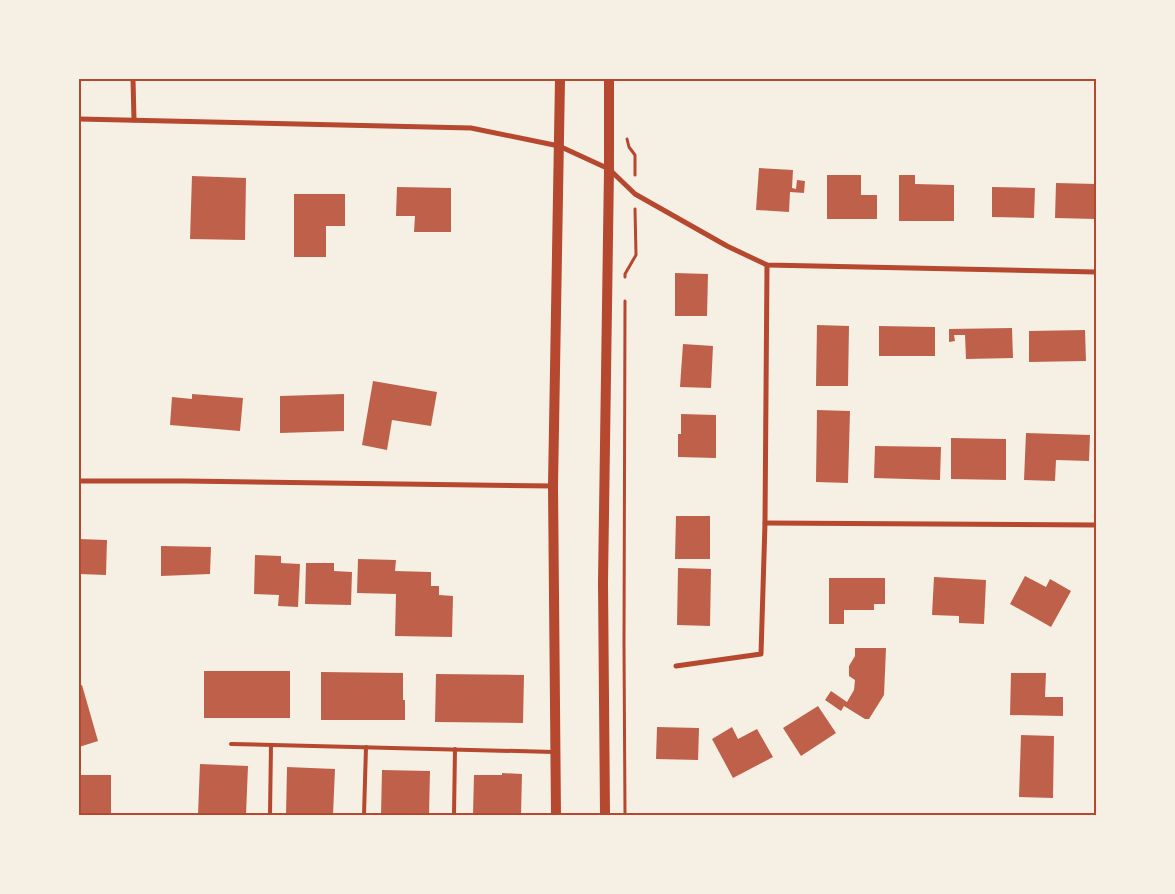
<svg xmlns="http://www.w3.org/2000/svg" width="1175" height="894" viewBox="0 0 1175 894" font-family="Manrope,sans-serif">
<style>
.building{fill:#bf614a}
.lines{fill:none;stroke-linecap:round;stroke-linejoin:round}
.path{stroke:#b5482f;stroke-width:3}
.service{stroke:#b5482f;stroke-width:4}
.minor{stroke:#b5482f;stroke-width:5}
.secondary{stroke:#b5482f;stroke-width:10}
.neatline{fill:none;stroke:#b5482f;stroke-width:2}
</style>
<rect width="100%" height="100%" fill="#f6efe4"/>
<g class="building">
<polygon points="759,168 793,170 792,188 796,189 797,180 805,181 804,193 790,192 789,212 756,210"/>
<polygon points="827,175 861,175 861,195 877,195 877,219 827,219"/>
<polygon points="899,175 915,175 915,184 954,185 954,221 899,221"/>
<polygon points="192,176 246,178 245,240 190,239"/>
<polygon points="1056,183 1096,184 1096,219 1055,218"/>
<polygon points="397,187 451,188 451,232 414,232 415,216 396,216"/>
<polygon points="992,187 1035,188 1034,218 992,217"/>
<polygon points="294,194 345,194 345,226 326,226 326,257 294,257"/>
<polygon points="675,273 708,274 707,316 675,316"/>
<polygon points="817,325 849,326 848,386 816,386"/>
<polygon points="879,326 935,327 935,356 879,356"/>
<polygon points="1012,328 1013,358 966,359 965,335 954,335 955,341 949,342 949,329"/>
<polygon points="1085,330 1086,361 1029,362 1029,331"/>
<polygon points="683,344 713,346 711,388 680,387"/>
<polygon points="373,381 437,392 431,426 392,420 387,450 362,445"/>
<polygon points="192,394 243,398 240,431 170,425 172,397 192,399"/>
<polygon points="344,394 344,431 280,433 280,396"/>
<polygon points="817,410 850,411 848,483 816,482"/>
<polygon points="681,414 716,415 716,458 678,457 678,434 681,434"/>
<polygon points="1026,433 1090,435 1089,461 1056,460 1055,481 1024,480"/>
<polygon points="951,438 1006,439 1006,480 951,479"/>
<polygon points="875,446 941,447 940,480 874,478"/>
<polygon points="676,516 710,516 710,559 675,559"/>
<polygon points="79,539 107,540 106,575 79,574"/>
<polygon points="161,546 211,547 210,574 161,576"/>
<polygon points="255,555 281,556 281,563 300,564 298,607 278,606 279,595 254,594"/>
<polygon points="358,559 396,560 395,571 431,572 431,586 439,586 439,595 453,596 452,637 395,636 396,594 357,593"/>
<polygon points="306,563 334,563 334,571 352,572 351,605 305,604"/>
<polygon points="678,568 711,569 710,626 677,625"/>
<polygon points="1025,576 1046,587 1050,579 1071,591 1051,627 1010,604"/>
<polygon points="934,577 986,580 984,624 959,623 959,616 932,615"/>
<polygon points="829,578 885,578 885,604 874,604 874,610 844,610 844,624 829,624"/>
<polygon points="855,648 886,648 884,695 869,719 865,719 844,706 841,711 825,700 831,691 847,702 854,690 855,680 849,676 849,666 855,656"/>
<rect x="204" y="671" width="86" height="47"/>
<polygon points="321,672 403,673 403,700 405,700 405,720 321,720"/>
<polygon points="1011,673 1046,673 1045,697 1063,697 1063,716 1010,715"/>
<polygon points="436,674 524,675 523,723 435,722"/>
<polygon points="82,685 98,741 79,747 79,686"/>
<polygon points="818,706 836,733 801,756 783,728"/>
<polygon points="657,727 699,728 698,760 656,759"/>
<polygon points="732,727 738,739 757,729 773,757 733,778 712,739"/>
<polygon points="1021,735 1054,736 1053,798 1019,797"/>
<polygon points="200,764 248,766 246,815 198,815"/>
<polygon points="287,767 335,769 333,815 286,815"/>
<polygon points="382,770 430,771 429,815 381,815"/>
<polygon points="502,773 522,774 521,815 473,815 474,775 502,775"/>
<rect x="79" y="775" width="32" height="40"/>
<rect x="677" y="813" width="36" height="2"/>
</g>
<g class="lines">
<g class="path">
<polyline points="627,139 629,147 635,155 635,175"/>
<polyline points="625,277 625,274 636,255 635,209"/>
<polyline points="625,815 624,644 625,301"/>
</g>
<g class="service">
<polyline points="231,744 554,752"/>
<polyline points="270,815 271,745"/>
<polyline points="364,815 366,747"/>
<polyline points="454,815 455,749"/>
</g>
<g class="minor">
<polyline points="133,79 134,120"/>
<polyline points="79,119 471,128 559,146 609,169 635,194 727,246 767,265 1096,272"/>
<polyline points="79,481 185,481 553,486"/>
<polyline points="765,523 1096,525"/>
<polyline points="676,666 761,654 765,523 767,265"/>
</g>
<g class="secondary">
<polyline points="556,815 553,486 560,79"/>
<polyline points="605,815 603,582 609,169 609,79"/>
</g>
</g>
<rect width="1175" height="894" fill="none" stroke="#f6efe4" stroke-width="160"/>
<rect x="80" y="80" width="1015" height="734" class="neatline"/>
</svg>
